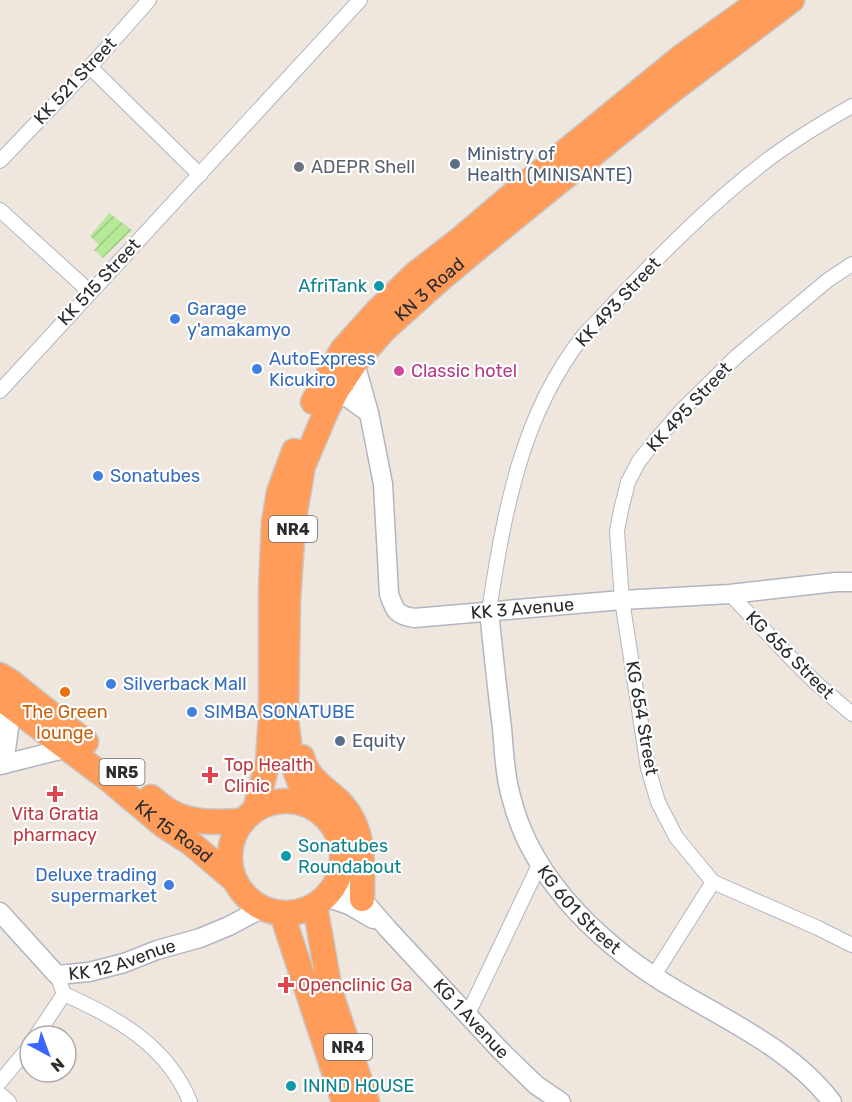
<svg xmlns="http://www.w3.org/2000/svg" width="852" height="1102" viewBox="0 0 852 1102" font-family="Rubik,sans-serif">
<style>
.garden{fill:url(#garden-furrows)}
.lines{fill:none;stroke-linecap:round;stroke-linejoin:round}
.street-casing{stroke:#b2b5c1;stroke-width:16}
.secondary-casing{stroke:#b2b5c1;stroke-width:21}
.highway-casing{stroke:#c8c8c8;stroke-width:27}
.street{stroke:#fff;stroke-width:14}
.secondary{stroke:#fff;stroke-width:18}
.highway{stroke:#ff9c59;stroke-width:24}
.service-dot{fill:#5c6f8a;stroke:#fff;stroke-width:2}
.worship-dot{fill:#6b7280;stroke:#fff;stroke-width:2}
.culture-dot{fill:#0f9aa8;stroke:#fff;stroke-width:2}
.shop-dot{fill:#3f7fe0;stroke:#fff;stroke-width:2}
.hotel-dot{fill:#d1479c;stroke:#fff;stroke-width:2}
.food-dot{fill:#e8710a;stroke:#fff;stroke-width:2}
.health-dot{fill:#e0444e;stroke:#fff;stroke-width:2}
.labels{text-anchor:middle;stroke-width:4.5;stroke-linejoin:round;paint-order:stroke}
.shield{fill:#fff;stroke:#6b6b6b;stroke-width:1.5}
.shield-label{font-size:16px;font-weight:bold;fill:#2c2c2c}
.street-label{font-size:18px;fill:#2c2c2c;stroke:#fff}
.service-label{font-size:18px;fill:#4e5e75;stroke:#fff;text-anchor:start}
.worship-label{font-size:18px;fill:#5b616d;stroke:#fff;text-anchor:start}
.culture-label{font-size:18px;fill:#0d838f;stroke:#fff;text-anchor:start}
.shop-label{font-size:18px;fill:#366cbe;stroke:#fff;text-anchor:start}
.hotel-label{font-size:18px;fill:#b23c85;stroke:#fff;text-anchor:start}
.food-label{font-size:18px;fill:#c56008;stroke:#fff}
.health-label{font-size:18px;fill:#be3a42;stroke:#fff;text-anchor:start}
</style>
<defs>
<pattern id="garden-furrows" width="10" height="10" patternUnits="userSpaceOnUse" patternTransform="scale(1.5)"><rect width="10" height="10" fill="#b5e997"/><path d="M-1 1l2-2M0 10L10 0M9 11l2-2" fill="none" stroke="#9cc882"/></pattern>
</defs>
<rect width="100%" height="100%" fill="#efe7de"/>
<polygon class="garden" points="109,213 132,230 103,258 94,250 99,245 90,236"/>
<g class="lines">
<defs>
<g id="street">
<polyline points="90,67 200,175"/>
<polyline points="0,161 90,67 149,0"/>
<polyline points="0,210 90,292"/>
<polyline points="852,264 828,280 737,356 682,410 656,440 639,461 628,482 621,510 617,531 622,600 648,768 658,802 676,837 713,882 818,928 852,945"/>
<polyline points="0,391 360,0"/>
<polyline points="730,594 786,653 816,683 852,714"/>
<path d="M 489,611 C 504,513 521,414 584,335 C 644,272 704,207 774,155 C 799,137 825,121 852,106"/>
<path d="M 57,975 L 64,994 C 116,1017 168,1046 190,1102"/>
<polyline points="653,977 713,882"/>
<polyline points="468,1014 540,863"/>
<polyline points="36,1036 64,994"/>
<polyline points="0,1082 30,1046"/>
<polyline points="0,1094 9,1102"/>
</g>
<g id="secondary">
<path id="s1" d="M 355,363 L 369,413 L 383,484 L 389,594 C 395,611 396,615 414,618 L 622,600 L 730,594 L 836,582 L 852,582"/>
<polyline points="337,390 369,413"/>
<path id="s2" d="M 489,611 C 493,650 497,689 502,728 C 504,752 505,777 512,800 C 533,883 607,950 678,991 C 732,1023 793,1051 832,1102"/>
<polyline points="4,764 9,728 5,702"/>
<polyline points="0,765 68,748"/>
<path id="s3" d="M 339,880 L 362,899 L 387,928 L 500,1050 L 536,1085 L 561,1102"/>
<polyline points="326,897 349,905 373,919"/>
<path id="s4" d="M 0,912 L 57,975 L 89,972 L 124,963 L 157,950 L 200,938 L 229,926 L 261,909"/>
</g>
<g id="highway">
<polyline points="313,402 342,350 377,311 415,274 459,240 507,199 681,57 761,0"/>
<polyline points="0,675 10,681 86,742"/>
<path id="s5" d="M 0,698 L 108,779 L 164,826 L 192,844 L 233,879"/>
<path d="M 302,757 C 308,780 325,787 340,802 C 366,829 362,864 362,899"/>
<path d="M 151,797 C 157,802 164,808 171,812 C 193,824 218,822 242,821"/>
<circle cx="286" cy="857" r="56"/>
<path id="s6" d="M 308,805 L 291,759 L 286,719 L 288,601 L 293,524 L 303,466 L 326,412 L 337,390 L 355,363 L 384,330 L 443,277 L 513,219 L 674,89 L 792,0"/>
<polyline points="255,810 268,761 271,715 271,589 274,522 279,492 294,451"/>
<polyline points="315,906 330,991 367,1102"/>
<polyline points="282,914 344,1102"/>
</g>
</defs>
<use href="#street" class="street-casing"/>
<use href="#secondary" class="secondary-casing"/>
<use href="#highway" class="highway-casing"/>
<use href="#street" class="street"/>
<use href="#secondary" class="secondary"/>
<use href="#highway" class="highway"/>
</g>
<g class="service-dot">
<circle cx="455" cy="164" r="6"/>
<circle cx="340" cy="741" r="6"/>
</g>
<circle class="worship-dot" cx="299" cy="167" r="6"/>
<g class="culture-dot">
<circle cx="379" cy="286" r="6"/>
<circle cx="286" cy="856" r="6"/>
<circle cx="291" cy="1086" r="6"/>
</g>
<g class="shop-dot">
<circle cx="175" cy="319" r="6"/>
<circle cx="257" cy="369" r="6"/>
<circle cx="98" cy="476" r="6"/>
<circle cx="111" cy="684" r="6"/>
<circle cx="192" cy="712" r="6"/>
<circle cx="169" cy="885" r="6"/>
</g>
<circle class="hotel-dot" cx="399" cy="371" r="6"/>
<circle class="food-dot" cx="65" cy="692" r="6"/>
<g class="health-dot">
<path d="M207 766h6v6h6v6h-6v6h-6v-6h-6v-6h6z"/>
<path d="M52 785h6v6h6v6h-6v6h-6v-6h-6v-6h6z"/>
<path d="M283 976h6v6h6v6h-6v6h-6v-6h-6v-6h6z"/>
</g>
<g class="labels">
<g class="shield">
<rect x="269" y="516" width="48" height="26" rx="4.5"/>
<rect x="99.5" y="759" width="45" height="26" rx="4.5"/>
<rect x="324" y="1034" width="48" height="26" rx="4.5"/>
</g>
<g class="shield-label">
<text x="293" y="535">NR4</text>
<text x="122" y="778">NR5</text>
<text x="348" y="1053">NR4</text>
</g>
<g class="street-label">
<text transform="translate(75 81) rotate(-47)" y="6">KK 521 Street</text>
<text transform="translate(99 282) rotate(-47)" y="6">KK 515 Street</text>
<text dy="6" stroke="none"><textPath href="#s6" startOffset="564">KN 3 Road</textPath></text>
<text transform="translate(618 302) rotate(-47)" y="6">KK 493 Street</text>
<text transform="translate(689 407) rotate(-47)" y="6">KK 495 Street</text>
<text dy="6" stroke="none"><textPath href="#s1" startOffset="381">KK 3 Avenue</textPath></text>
<text transform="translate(790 655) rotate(45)" y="6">KG 656 Street</text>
<text transform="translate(642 718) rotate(80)" y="6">KG 654 Street</text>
<text dy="6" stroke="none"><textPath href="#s5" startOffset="219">KK 15 Road</textPath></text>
<text dy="6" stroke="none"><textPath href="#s2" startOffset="321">KG 601 Street</textPath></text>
<text dy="6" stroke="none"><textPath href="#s4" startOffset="152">KK 12 Avenue</textPath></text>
<text dy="6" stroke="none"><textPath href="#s3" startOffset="192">KG 1 Avenue</textPath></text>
</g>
<g class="service-label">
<text x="467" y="160">Ministry of<tspan x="467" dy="21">Health (MINISANTE)</tspan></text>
<text x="352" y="747">Equity</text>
</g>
<g class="worship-label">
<text x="311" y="173">ADEPR Shell</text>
</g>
<g class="culture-label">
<text x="367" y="292" text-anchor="end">AfriTank</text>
<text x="298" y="852">Sonatubes<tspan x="298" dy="21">Roundabout</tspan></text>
<text x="303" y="1092">ININD HOUSE</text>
</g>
<g class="shop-label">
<text x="187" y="315">Garage<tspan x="187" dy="21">y'amakamyo</tspan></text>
<text x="269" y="365">AutoExpress<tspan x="269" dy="21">Kicukiro</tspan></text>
<text x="110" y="482">Sonatubes</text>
<text x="123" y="690">Silverback Mall</text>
<text x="204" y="718">SIMBA SONATUBE</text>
<text x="157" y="881" text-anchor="end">Deluxe trading<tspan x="157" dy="21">supermarket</tspan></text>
</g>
<g class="hotel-label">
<text x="411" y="377">Classic hotel</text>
</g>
<g class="food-label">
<text x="65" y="718">The Green<tspan x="65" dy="21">lounge</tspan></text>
</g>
<g class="health-label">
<text x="224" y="771">Top Health<tspan x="224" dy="21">Clinic</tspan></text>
<text x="55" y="820" text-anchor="middle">Vita Gratia<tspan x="55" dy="21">pharmacy</tspan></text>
<text x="298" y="991">Openclinic Ga</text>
</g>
</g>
<g transform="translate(48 1054) rotate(139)"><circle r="28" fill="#ffffff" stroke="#ababab" stroke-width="1.5"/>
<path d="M0-4.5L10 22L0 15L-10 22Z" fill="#3b65ff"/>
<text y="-9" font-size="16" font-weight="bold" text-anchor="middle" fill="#2c2c2c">N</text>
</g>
</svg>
